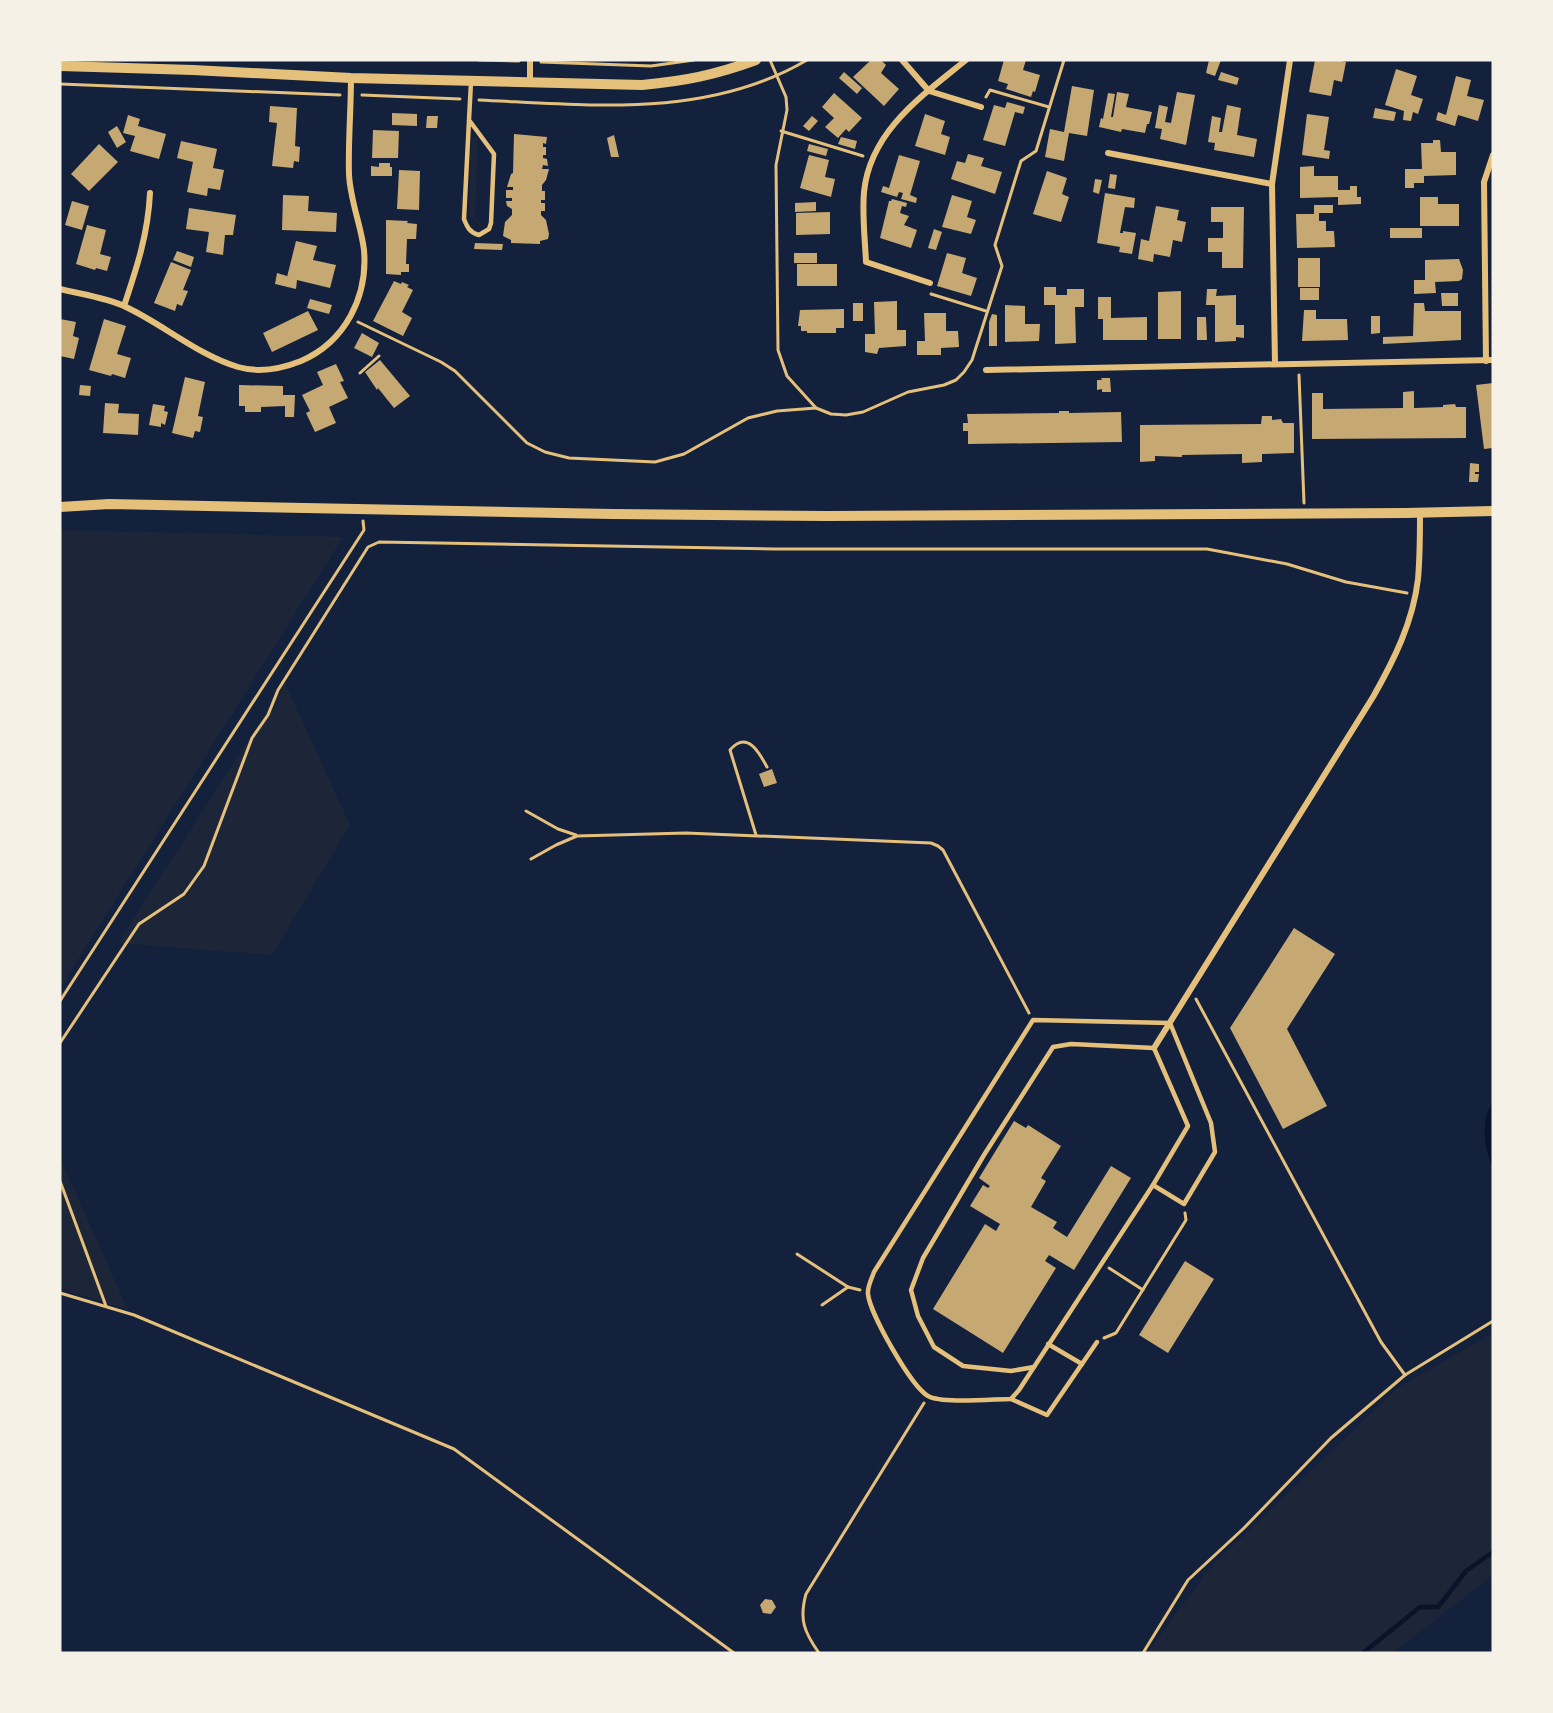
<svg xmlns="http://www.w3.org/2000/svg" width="1553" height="1713" viewBox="0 0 1553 1713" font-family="'Exo 2',sans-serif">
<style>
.green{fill:#1d2539}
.water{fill:#0b132b}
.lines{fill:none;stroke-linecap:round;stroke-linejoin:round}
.stream{stroke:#0b132b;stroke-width:4.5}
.building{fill:#c6a872}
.path{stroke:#e5c07b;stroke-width:3}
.service{stroke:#e5c07b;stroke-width:4.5}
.minor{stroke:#e5c07b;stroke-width:6}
.tertiary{stroke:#e5c07b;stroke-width:10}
</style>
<rect width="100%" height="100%" fill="#14213d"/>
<g class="green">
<polygon points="473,137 478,139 475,217 482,225 481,227 469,215 471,144"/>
<polygon points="60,530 343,537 60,988"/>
<polygon points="285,683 350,825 272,955 118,943"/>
<polygon points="60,1158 128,1310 60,1288"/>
<polygon points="1493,1333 1493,1575 1393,1653 1147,1653 1211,1567 1396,1389"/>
</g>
<path class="water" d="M 1493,1102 L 1493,1170 C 1485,1148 1479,1122 1493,1102 Z"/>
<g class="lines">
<polyline class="stream" points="1363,1653 1420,1607 1438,1607 1466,1571 1493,1552"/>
</g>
<g class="building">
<polygon points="871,60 881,60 886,65 881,73 899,89 884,106 853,77"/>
<polygon points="1004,60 1026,60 1023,70 1040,75 1035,92 1033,91 1031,97 1006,89 1008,84 998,81"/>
<polygon points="1209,60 1221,60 1215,76 1206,73"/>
<polygon points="1315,60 1337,60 1346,62 1342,82 1334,80 1331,96 1309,92"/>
<polygon points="1396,69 1417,76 1411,95 1423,99 1418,114 1413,112 1411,121 1403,120 1404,111 1385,105"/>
<polygon points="844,72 862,88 857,94 839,78"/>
<polygon points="1221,72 1239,78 1237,85 1218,80"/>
<polygon points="1456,76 1471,80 1467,96 1484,100 1478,121 1458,115 1455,126 1436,120 1438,112 1446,115"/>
<polygon points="1072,86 1094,90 1087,136 1069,133 1064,161 1045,157 1050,129 1064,132"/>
<polygon points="1117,92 1129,94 1126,107 1152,112 1149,124 1147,124 1145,133 1122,129 1121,132 1099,127 1101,118 1103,119 1108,93 1115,94 1111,117 1113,117"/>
<polygon points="1177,92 1195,95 1186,145 1160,139 1162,129 1155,128 1159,105 1168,107 1165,122 1171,123"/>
<polygon points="834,93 862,118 849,132 846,129 838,138 825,127 834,118 822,107"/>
<polygon points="1007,102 1025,107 1023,114 1015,112 1005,146 983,140 994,105 1005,108"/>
<polygon points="1227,105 1241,108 1237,135 1257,139 1254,157 1214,150 1215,143 1208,142 1212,116 1221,118 1219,132 1222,132"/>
<polygon points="270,106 297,108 295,146 300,147 299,162 294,161 293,168 272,166 277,123 269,122"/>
<polygon points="1375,108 1396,112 1394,121 1373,118"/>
<polygon points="392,113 417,114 417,126 392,125"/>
<polygon points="925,114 945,121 941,134 950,137 945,155 915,146"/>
<polygon points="1307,114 1329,117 1324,150 1330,151 1329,159 1302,155"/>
<polygon points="128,115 140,119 138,126 166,134 159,159 130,151 135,136 123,133"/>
<polygon points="427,116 438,116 437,128 426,128"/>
<polygon points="812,116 818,121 809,131 803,126"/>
<polygon points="117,126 126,142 117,148 108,132"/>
<polygon points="373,130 399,131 398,158 372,158"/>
<polygon points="514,134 547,137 546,144 543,143 543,147 546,147 546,155 543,155 543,158 547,159 548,166 543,165 542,169 549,169 546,180 542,185 542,191 545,191 545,200 541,200 541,203 545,203 545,211 541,211 541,215 546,220 549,234 548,239 540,241 540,244 511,243 511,240 503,236 505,222 512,215 512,209 507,206 506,201 512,201 512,198 506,198 506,190 513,190 513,187 507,187 511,174 513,173"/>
<polygon points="614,135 619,157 611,157 607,138"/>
<polygon points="841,137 857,141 855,149 838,144"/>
<polygon points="1433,140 1440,140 1441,152 1456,152 1456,175 1424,176 1424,183 1414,183 1414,188 1405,188 1405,169 1422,169 1421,143 1433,143"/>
<polygon points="181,141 217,149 213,168 224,170 220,190 208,188 207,196 187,192 193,162 177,158"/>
<polygon points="99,144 118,162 89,191 71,174"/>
<polygon points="809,144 828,149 826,156 807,151"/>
<polygon points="968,154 984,158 981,166 1002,172 995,194 951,179 957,161 965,163"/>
<polygon points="809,155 829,160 825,177 835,179 831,197 800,188"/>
<polygon points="899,155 920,161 910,195 917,198 916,203 901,199 903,193 899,192 897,197 881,192 883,186 889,188"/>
<polygon points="379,163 390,163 390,167 392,167 392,176 371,176 371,166 379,167"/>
<polygon points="1314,166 1314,176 1338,176 1338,190 1350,190 1350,186 1357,186 1357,197 1361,197 1361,204 1338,205 1338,197 1300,198 1300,167"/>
<polygon points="399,170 420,171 419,210 397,209"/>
<polygon points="1047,171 1067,178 1062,194 1069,197 1061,222 1033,214"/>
<polygon points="1110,174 1117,175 1115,189 1108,188"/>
<polygon points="1095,179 1102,180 1099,194 1093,192"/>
<polygon points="1105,193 1135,198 1134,208 1125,207 1120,233 1123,233 1123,231 1136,233 1132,254 1119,252 1120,247 1097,243"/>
<polygon points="283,195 309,196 308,211 337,213 336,232 282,230"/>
<polygon points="952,195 972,201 967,217 976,220 971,234 942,227"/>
<polygon points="1420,197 1438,197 1438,204 1459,204 1459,226 1420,226"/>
<polygon points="892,199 907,203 906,207 902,206 900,213 909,216 904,225 917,230 911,248 880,238 889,201 891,201"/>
<polygon points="72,201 89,206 82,230 65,225"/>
<polygon points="816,202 816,211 795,212 795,203"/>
<polygon points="1314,205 1333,205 1333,213 1319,213 1319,221 1326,221 1326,231 1334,231 1335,247 1297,248 1296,214 1314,214"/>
<polygon points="1156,206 1179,210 1177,220 1186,222 1182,242 1173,240 1170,257 1154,254 1153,262 1138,259 1141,239 1149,241"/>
<polygon points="1211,207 1244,207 1243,268 1222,268 1222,252 1208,252 1208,238 1223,238 1223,222 1211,222"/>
<polygon points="189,208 236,215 233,235 225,235 223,255 206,252 209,232 186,229"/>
<polygon points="830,212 830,234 796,235 796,213"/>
<polygon points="386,220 408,221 407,223 417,224 416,239 407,239 406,264 409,264 409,272 401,272 401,275 386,274"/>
<polygon points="87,225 106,230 100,254 111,257 107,271 96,268 95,270 76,264"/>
<rect x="1390" y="228" width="32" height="10"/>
<polygon points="934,229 942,232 936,250 928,248"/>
<polygon points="296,241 317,246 313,260 336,265 330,288 297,280 296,289 275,284 277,273 287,276 287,277"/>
<polygon points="475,243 503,244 502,250 474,249"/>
<polygon points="177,251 194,257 191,267 173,260"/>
<rect x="794" y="253" width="23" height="10"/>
<polygon points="947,253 966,258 962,273 977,278 971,296 937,286"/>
<rect x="1298" y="258" width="22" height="29"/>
<polygon points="1459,259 1463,270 1462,279 1459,281 1435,282 1436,293 1414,294 1414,280 1425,280 1425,260"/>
<polygon points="171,262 191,270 183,290 188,291 182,306 177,304 175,311 154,303"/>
<rect x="797" y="264" width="40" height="22"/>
<polygon points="394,281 401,284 402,282 409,285 407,287 413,290 402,312 412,318 403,336 373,321"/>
<polygon points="1044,287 1056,287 1056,295 1067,295 1067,289 1084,289 1084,307 1075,307 1076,343 1055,344 1055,305 1044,305"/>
<rect x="1300" y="288" width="19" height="12"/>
<polygon points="1207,289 1217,289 1216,296 1236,295 1236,325 1244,325 1244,338 1236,337 1236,341 1215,342 1215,305 1206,305"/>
<polygon points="1181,291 1181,339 1158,339 1158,292"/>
<polygon points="1441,293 1458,293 1458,306 1442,306"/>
<polygon points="1098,297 1111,297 1111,318 1147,317 1147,340 1103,340 1103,319 1098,319"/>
<polygon points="310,299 332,305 329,314 307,308"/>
<polygon points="897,301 897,330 906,330 906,346 879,348 877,354 865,352 865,334 875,334 874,302"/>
<rect x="853" y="303" width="10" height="18"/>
<polygon points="1414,303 1424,303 1425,311 1461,311 1461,340 1383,344 1383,337 1413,336"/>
<polygon points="1005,305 1025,306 1025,324 1040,324 1039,341 1005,342"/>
<polygon points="844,309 844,328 836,328 836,333 807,333 807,331 801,331 801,326 798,326 800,310"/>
<polygon points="1304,310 1316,310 1316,319 1347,319 1348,340 1302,341"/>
<polygon points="308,311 318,330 272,352 263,333"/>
<polygon points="924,313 946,313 946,331 958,331 959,347 941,348 941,355 917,355 917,341 925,341"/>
<polygon points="992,314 997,315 997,346 989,346 989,322"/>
<polygon points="1371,316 1380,316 1380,333 1371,334"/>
<polygon points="1197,317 1206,317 1207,340 1197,340"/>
<polygon points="60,319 76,322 73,336 79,338 74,359 60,356"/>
<polygon points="104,319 126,326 117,354 131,358 125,378 112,374 111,376 89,370"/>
<polygon points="362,333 379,343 372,357 354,348"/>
<polygon points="380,360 410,396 394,408 378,388 377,390 365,372"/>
<polygon points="336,364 344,381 340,382 348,398 329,407 336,423 315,432 306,413 310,411 302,395 323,385 317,372"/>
<polygon points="185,377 205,382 198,416 203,417 200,432 195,431 193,438 172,433"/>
<polygon points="1101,378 1110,378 1111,392 1102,392 1102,389 1097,390 1097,380 1102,380"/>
<polygon points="1493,383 1493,448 1484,449 1476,385"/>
<polygon points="80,385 91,386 90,396 79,395"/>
<polygon points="239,385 283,386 283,395 295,395 294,417 285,417 285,406 261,407 261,412 245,412 245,406 239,406"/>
<polygon points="1414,391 1414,408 1443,407 1443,405 1455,404 1456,407 1466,407 1466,438 1312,439 1312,393 1323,393 1323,409 1403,408 1403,392"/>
<polygon points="105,403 119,404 118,413 139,414 138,435 103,433"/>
<polygon points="153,404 165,406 164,411 168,412 165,425 161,423 161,427 149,425"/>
<polygon points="1059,411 1069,411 1069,413 1121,412 1122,442 968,444 968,431 963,431 963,423 968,423 967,414 1059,413"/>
<polygon points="1262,416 1272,416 1272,420 1281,419 1283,423 1294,423 1294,453 1262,454 1262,462 1242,463 1242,454 1182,455 1182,457 1155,456 1155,461 1140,462 1140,425 1261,424"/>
<polygon points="1470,463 1479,464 1479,472 1475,472 1475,474 1479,474 1478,482 1469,482"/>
<polygon points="772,769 777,783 764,787 759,774"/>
<polygon points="1294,928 1335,954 1287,1029 1327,1106 1283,1129 1230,1028"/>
<polygon points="1014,1121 1026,1128 1028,1125 1061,1146 1041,1178 1046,1181 1031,1207 1057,1222 1053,1228 1067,1237 1111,1166 1131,1178 1074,1270 1049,1255 1045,1261 1056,1268 1003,1353 933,1309 985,1224 996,1231 1000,1224 970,1206 983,1185 988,1188 990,1186 979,1178"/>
<polygon points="1185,1261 1214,1279 1168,1353 1139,1335"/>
<polygon points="765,1599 772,1600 776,1607 771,1614 763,1613 760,1605"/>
</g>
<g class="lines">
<g class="path">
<polyline points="479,60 519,61"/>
<polyline points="770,60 786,97 787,110 776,165 778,350 787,376 816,408 831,414 846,415 863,412 908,392 944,385 956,380 964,372 972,360 1002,266 995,245 1021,161 1036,151 1064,60"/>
<polyline points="541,62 651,66 694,60"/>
<polyline points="60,84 340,95"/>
<polyline points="362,95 460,99"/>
<polyline points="986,97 990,90 1049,107"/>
<path d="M 479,100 C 590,105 707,119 807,60"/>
<polyline points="781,131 863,156"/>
<polyline points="931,294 986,311"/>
<polyline points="358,322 441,362 455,371 527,443 545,452 569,458 655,462 684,454 748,418 777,411 816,408"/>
<polyline points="360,373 379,356"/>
<polyline points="1299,375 1304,503"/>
<polyline points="526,811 558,829 576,835"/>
<path d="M 756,835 L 730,750 C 747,730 759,752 767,767"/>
<polyline points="531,859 556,845 577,836 686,833 931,843 938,846 943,850 1029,1013"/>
<polyline points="1196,999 1381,1342 1405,1375"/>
<polyline points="60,1001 364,530 363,521"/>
<polyline points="60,1043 139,924 184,894 204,866 252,738 268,715 278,690 368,547 379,542 775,549 1207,549 1287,564 1346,582 1407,593"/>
<polyline points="60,1181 106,1306"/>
<polyline points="797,1254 848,1287 860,1290"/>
<polyline points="1109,1268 1143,1290"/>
<polyline points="60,1293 134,1315 454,1449 734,1653"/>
<polyline points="822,1305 848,1287"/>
<polyline points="1104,1338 1116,1333 1186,1220 1185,1213"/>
<path d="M 819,1653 C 804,1632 799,1619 806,1594 L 924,1403"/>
<polyline points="1143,1653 1188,1580 1244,1528 1331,1438 1405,1375 1493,1321"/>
</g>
<g class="service">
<path d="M 469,120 L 464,219 C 467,227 470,233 479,235 L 489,229 L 491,223 L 494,154 L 469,120 L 471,82"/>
<polygon points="1071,1044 1154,1048 1188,1126 1153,1185 1034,1367 1011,1371 963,1366 934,1347 918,1316 911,1290 923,1258 984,1155 1053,1047"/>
<polyline points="1048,1344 1082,1364"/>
<path d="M 1034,1367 L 1019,1390 L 1011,1399 C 994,1399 942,1404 928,1396 C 911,1386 870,1314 868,1294 C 867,1287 872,1278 874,1272 L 1033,1020 L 1170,1023 L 1211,1123 L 1215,1152 L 1184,1204 L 1153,1185"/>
<polyline points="1011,1399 1047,1415 1097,1342"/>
</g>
<g class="minor">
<polyline points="902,60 929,91 981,107"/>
<polyline points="530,83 530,60"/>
<polyline points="1108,153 1272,184"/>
<path d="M 930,283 L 866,262 C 865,239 862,215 864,192 C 870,131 923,95 966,60"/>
<path d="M 60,289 C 80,294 108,298 126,307 C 164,325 198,355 238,367 C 259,373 281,369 301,361 C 345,342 368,297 364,250 C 361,225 350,200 349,174 C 348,143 351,110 351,78"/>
<path d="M 124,306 C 137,267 148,234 150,193"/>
<polyline points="1486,361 1484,182 1493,155"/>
<polyline points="1275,364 1272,184 1290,60"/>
<polyline points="986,370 1493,360"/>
<path d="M 1154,1048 L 1373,697 C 1394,660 1413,622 1418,579 C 1420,557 1420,535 1420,513"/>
</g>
<g class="tertiary">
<path d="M 60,66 L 193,70 L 351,78 L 642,85 C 685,81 715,75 756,60"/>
<polyline points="60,507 109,504 612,514 827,516 1406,513 1493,511"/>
</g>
</g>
<rect width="1553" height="1713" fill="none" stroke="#f6f1e7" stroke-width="123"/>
</svg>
